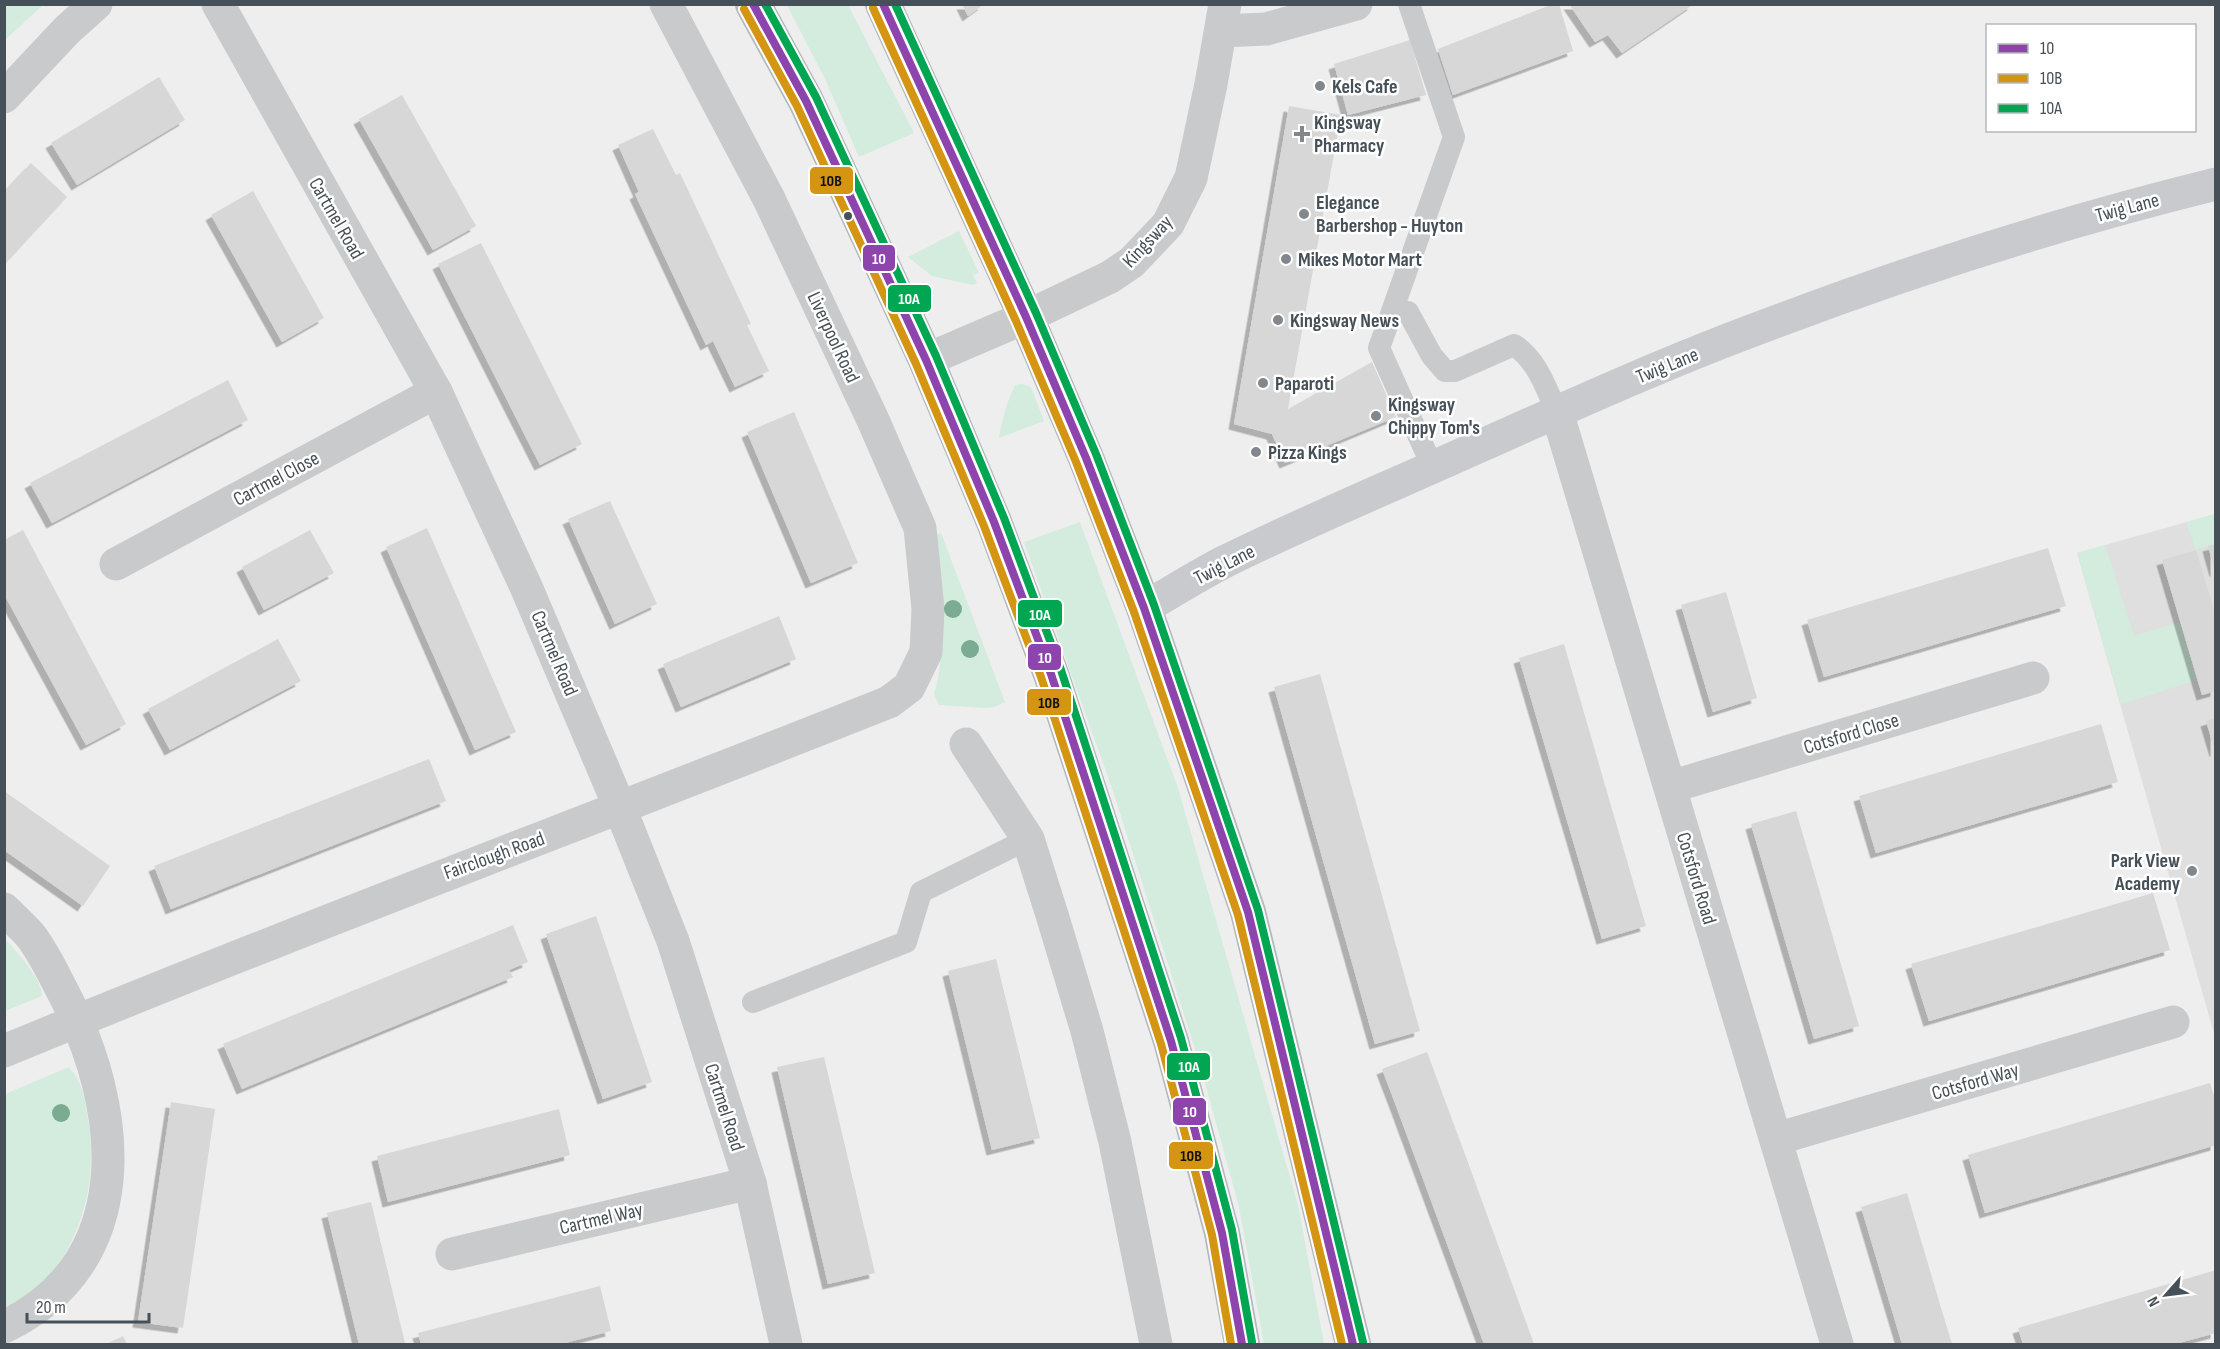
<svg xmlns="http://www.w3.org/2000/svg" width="2220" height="1349" viewBox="0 0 2220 1349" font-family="'Sofia Sans Condensed',sans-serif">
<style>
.education{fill:#e0dfdf}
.green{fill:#d3ecdd}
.building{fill:#d7d7d8;filter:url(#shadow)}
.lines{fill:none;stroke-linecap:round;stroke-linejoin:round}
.highway-casing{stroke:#b3b8bc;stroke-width:36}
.lane{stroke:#c8cacc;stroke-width:22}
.street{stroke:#c8cacc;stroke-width:33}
.secondary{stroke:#c9cacd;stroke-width:33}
.highway{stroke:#b9bec2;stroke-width:33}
.bus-1-casing{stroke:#fff;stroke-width:12}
.bus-2-casing{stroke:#fff;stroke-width:12}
.bus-3-casing{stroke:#fff;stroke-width:12}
.bus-1{stroke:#8e44ad;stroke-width:8}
.bus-2{stroke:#d49512;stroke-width:8}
.bus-3{stroke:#00a651;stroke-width:8}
.tree{fill:#7bab93}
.poi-dot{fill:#81878c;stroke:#fff;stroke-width:2}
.bus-dot{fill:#465058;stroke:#fff;stroke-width:2}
.labels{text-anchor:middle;stroke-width:5;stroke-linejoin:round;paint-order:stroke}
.poi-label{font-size:20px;font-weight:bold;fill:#465058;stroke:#fff;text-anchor:start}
.street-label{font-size:20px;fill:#465058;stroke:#fff}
.line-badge{stroke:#fff;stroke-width:2}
.badge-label{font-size:16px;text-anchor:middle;font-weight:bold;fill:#fff}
.pale-badge-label{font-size:16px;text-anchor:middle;font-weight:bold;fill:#111}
</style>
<defs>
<filter id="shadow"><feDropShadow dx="-5.5" dy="5.5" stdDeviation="0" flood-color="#0004"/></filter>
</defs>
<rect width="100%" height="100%" fill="#eee"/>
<polygon class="education" points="2215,514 2215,1037 2077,553"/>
<g class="green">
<polygon points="5,4 43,4 43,5 5,40"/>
<polygon points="787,5 848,5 914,133 859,157 826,81"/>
<polygon points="959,231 979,273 973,275 977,283 973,285 932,276 908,257"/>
<path d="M 1022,384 L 1031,387 L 1044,421 L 999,438 C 1002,420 1007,402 1015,385 Z"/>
<polygon points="2215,514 2215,544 2196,550 2186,522"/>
<polygon points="1080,522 1178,788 1298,1205 1324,1344 1264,1344 1239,1207 1201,1068 1112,788 1024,542"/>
<path d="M 941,533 L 1005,702 L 994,707 L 984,708 L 939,705 L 934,694 C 948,658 937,577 935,535 Z"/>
<polygon points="2105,545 2134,636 2180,622 2197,680 2121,704 2077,553"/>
<path d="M 5,939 C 17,952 42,979 42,996 L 5,1011 Z"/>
<path d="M 69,1067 C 84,1084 86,1104 89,1126 C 97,1185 81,1244 39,1287 C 30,1297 15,1303 5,1310 L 5,1094 Z"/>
</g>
<g class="building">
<polygon points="962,4 984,4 968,16"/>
<polygon points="1553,4 1559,4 1573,51 1453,95 1438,49"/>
<polygon points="1569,4 1694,4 1622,53 1608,35 1595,42"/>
<polygon points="1410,40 1426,95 1348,115 1334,64"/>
<polygon points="159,77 185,120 77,185 51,143"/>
<polygon points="402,95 476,226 433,250 359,119"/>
<polygon points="1289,106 1341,115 1288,409 1372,362 1396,417 1285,463 1272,434 1234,424"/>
<polygon points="653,129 676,175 680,173 751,324 747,325 769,371 735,387 713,341 706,345 635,194 639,192 618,145"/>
<polygon points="31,163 67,197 4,265 4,192"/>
<polygon points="253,191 324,318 282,342 211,215"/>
<polygon points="481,243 582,444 540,465 438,264"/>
<polygon points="228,380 248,420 52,523 30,483"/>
<polygon points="794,412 858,563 811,583 747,432"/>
<polygon points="610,501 657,604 615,624 568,519"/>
<polygon points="427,528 516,732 475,750 386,547"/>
<polygon points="23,530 126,724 86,745 4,594 4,540"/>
<polygon points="310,530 334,573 264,610 242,567"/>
<polygon points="2216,544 2216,571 2215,571 2208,546"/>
<polygon points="2048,548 2066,606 1824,677 1807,620"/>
<polygon points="2196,550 2216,617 2216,691 2202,695 2162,560"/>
<polygon points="1726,592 1757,698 1713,712 1681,605"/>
<polygon points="779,616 796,659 681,707 663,664"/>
<polygon points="278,639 301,681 170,750 148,709"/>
<polygon points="1564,644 1646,926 1602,939 1519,658"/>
<polygon points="1320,674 1420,1031 1375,1044 1274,687"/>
<polygon points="2216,718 2216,751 2215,751 2206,721"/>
<polygon points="2101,724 2118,782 1876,853 1859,796"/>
<polygon points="429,759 446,801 171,909 154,866"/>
<polygon points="4,791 110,866 83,906 4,850"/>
<polygon points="1796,811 1859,1026 1814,1039 1751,824"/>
<polygon points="2153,893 2170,950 1929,1021 1911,964"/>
<polygon points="596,916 652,1082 603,1099 546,934"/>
<polygon points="513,925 528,962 509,970 513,977 242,1089 223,1044"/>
<polygon points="996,959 1040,1138 992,1150 948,971"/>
<polygon points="1427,1052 1466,1157 1534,1344 1484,1344 1395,1103 1382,1069"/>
<polygon points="824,1057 875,1273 828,1284 777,1067"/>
<polygon points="2210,1083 2216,1102 2216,1145 1985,1213 1968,1155"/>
<polygon points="171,1102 215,1109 183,1328 138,1322"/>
<polygon points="559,1109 570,1155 388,1202 377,1156"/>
<polygon points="1907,1193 1939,1301 1952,1344 1902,1344 1861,1207"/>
<polygon points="371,1202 405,1343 401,1344 359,1344 327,1213"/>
<polygon points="2216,1270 2216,1333 2175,1344 2023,1344 2018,1328"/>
<polygon points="600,1286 611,1331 561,1344 421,1344 418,1333"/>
<polygon points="123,1336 127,1344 106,1344"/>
</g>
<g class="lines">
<defs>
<g id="highway">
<polyline points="753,4 806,101 926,360 994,522 1051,674 1171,1041 1222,1233 1242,1344"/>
<polyline points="883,4 1026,317 1086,458 1144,608 1248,912 1353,1344"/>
</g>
</defs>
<use href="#highway" class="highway-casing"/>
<g class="lane">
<polyline points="1409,4 1454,137 1379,348 1433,468"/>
<path d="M 1408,312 L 1432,356 L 1445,371 L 1455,371 L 1514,345 C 1538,361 1545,387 1557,412"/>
<polyline points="753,1002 906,942 921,892 1028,839"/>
</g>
<g class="street">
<polyline points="218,4 436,392 527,589 620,808 673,941 750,1183 786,1344"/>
<polyline points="1221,31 1266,29 1356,4"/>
<polyline points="4,97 67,30 96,4"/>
<polyline points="926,360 1026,317 1110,277 1132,262 1168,224 1191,178 1211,84 1225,4"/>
<polyline points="1557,412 1837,1344"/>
<polyline points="116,564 436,392"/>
<polyline points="966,744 1028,839 1053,918 1087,1031 1115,1142 1156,1344"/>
<polyline points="1670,787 2033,678"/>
<path d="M 4,909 C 13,918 22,926 30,935 C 44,953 54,975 64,994 C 123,1108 140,1261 4,1327"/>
<path d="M 4,1051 C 297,930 594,819 889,702 L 909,687 L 926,652 L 928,609 L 920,528 L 873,420 L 769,199 L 666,4"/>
<polyline points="1776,1139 2173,1022"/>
<polyline points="452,1254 750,1183"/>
</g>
<path class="secondary" d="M 1144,608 C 1170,593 1197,576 1224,562 C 1307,521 1394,485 1478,447 C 1568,407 1658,366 1751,331 C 1903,273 2057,223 2216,184"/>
<use href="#highway" class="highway"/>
<defs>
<g id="bus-1">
<polyline points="753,4 806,101 926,360 994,522 1051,674 1171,1041 1222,1233 1242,1344"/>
<polyline points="883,4 1026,317 1086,458 1144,608 1248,912 1353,1344"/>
</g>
<g id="bus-2">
<polyline points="873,8 1016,321 1076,462 1134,612 1238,915 1342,1344"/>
<polyline points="744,9 797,106 916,364 984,526 1041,677 1161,1044 1212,1235 1231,1344"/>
</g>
<g id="bus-3">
<polyline points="765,4 816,97 936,356 1004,518 1061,670 1181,1038 1232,1230 1252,1342"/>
<polyline points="895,4 1036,313 1096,454 1154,605 1258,910 1363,1342"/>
</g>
</defs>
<use href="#bus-1" class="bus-1-casing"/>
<use href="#bus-2" class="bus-2-casing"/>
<use href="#bus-3" class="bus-3-casing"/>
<use href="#bus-1" class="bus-1"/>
<use href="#bus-2" class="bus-2"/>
<use href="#bus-3" class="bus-3"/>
</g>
<g class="tree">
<circle cx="953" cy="609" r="9"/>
<circle cx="970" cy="649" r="9"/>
<circle cx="61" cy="1113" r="9"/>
</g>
<g class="poi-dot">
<circle cx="1320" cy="86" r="6"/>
<path d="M1299 125h6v6h6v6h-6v6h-6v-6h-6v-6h6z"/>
<circle cx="1304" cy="214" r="6"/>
<circle cx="1286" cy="259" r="6"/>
<circle cx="1278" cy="320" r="6"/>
<circle cx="1263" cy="383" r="6"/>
<circle cx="1376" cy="416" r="6"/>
<circle cx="1256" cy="452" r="6"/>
<circle cx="2192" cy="871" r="6"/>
</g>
<circle class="bus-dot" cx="848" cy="216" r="5"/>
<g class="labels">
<g class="poi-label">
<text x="1332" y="93">Kels Cafe</text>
<text x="1314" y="129">Kingsway<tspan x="1314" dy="23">Pharmacy</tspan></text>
<text x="1316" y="209">Elegance<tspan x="1316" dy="23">Barbershop - Huyton</tspan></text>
<text x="1298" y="266">Mikes Motor Mart</text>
<text x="1290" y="327">Kingsway News</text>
<text x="1275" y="390">Paparoti</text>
<text x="1388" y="411">Kingsway<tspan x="1388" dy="23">Chippy Tom's</tspan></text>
<text x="1268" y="459">Pizza Kings</text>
<text x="2180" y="867" text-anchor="end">Park View<tspan x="2180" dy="23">Academy</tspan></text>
</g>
<g class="street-label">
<text transform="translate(2127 207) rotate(-15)" y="7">Twig Lane</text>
<text transform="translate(337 218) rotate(60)" y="7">Cartmel Road</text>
<text transform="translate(1147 241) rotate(-47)" y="7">Kingsway</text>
<text transform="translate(834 337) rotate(65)" y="7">Liverpool Road</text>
<text transform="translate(1667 365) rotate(-22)" y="7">Twig Lane</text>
<text transform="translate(276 478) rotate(-28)" y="7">Cartmel Close</text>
<text transform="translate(1224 564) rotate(-27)" y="7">Twig Lane</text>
<text transform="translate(555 653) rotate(67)" y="7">Cartmel Road</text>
<text transform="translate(1851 733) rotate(-17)" y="7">Cotsford Close</text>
<text transform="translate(494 855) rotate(-20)" y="7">Fairclough Road</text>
<text transform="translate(1697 878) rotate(73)" y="7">Cotsford Road</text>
<text transform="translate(1975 1081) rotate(-16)" y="7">Cotsford Way</text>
<text transform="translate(725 1107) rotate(72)" y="7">Cartmel Road</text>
<text transform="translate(601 1218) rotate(-13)" y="7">Cartmel Way</text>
</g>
</g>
<g class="line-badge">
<rect x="809" y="166" width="45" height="29" rx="6" fill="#d49512"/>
<rect x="862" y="244" width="34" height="28" rx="6" fill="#8e44ad"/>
<rect x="887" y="284" width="45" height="29" rx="6" fill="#00a651"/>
<rect x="1017" y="599" width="46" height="29" rx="6" fill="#00a651"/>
<rect x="1027" y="643" width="35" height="28" rx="6" fill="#8e44ad"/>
<rect x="1026" y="688" width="46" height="28" rx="6" fill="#d49512"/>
<rect x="1166" y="1052" width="45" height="29" rx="6" fill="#00a651"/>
<rect x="1172" y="1097" width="35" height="29" rx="6" fill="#8e44ad"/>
<rect x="1168" y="1141" width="46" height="29" rx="6" fill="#d49512"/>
</g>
<g class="badge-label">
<text x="879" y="264">10</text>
<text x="909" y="304">10A</text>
<text x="1040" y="620">10A</text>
<text x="1045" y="663">10</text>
<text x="1189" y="1072">10A</text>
<text x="1190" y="1117">10</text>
</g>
<g class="pale-badge-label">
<text x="831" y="186">10B</text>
<text x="1049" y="708">10B</text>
<text x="1191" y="1161">10B</text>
</g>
<rect width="2220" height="1349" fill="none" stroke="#465058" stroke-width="12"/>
<rect x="1986" y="24" width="210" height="108" fill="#ffffff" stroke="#b5b9bc" stroke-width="1.5"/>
<rect x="1998" y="44" width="30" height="9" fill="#8e44ad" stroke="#b5b9bc" stroke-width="1.5"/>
<text x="2040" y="54" font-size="18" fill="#465058">10</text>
<rect x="1998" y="74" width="30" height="9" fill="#d49512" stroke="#b5b9bc" stroke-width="1.5"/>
<text x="2040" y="84" font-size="18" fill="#465058">10B</text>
<rect x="1998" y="104" width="30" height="9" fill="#00a651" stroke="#b5b9bc" stroke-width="1.5"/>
<text x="2040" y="114" font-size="18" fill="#465058">10A</text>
<g transform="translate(2166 1295) rotate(242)" stroke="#ffffff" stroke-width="4.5" paint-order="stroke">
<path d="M0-4.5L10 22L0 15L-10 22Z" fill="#465058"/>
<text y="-9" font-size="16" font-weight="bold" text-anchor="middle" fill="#465058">N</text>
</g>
<path d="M27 1313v9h122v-9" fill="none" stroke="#465058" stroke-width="3"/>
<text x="36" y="1313" font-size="18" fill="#465058" stroke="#ffffff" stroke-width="4.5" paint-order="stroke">20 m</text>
</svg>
